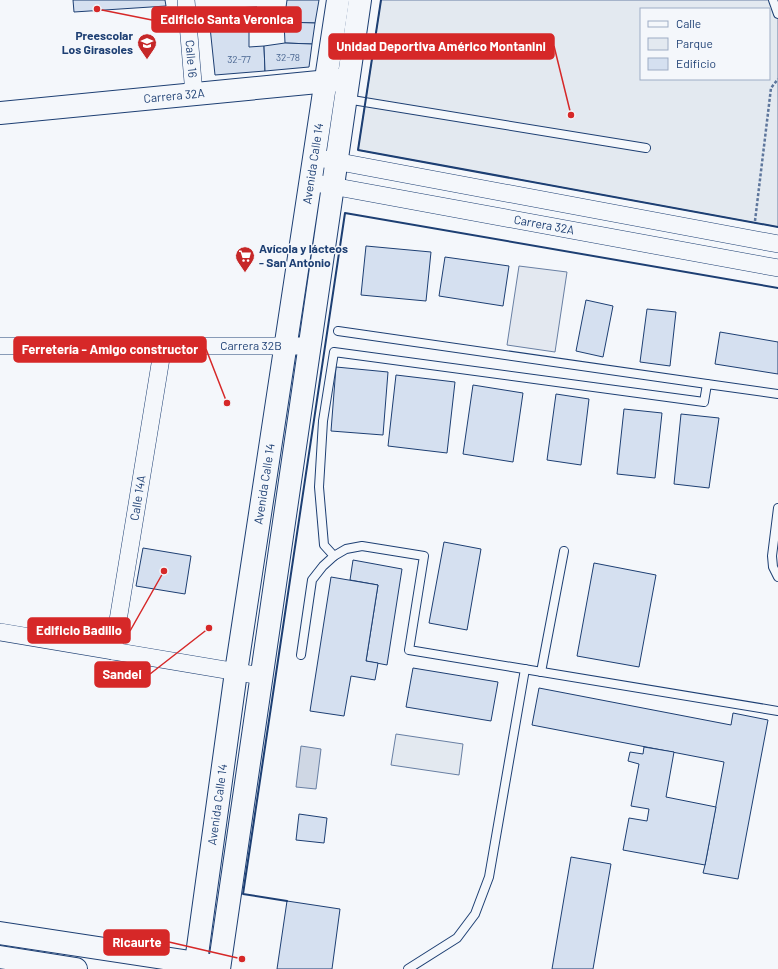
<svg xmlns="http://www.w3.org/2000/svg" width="778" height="969" viewBox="0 0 778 969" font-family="Barlow,sans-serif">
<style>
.green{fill:#e3e9f0;stroke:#687fa3;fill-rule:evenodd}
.parking{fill:#e3e8f0;stroke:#687fa3}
.water{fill:#cfd7e4;stroke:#687fa3}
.building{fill:#d5e0f0;stroke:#1d3f73}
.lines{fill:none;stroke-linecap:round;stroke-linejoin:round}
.lane-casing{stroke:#1d3f73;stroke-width:10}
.street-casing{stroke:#1d3f73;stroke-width:18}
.secondary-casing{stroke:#1d3f73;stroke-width:24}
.path{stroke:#5e769c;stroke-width:2.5;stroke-dasharray:3 2;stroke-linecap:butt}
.lane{stroke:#f4f7fb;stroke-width:8}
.street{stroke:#f4f7fb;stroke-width:17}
.secondary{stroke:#f4f7fb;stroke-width:22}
.wall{stroke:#1d3f73;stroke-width:2}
.labels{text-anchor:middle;stroke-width:3;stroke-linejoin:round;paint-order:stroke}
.number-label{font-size:10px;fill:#4b6792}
.poi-label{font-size:12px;font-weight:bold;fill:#1d3f73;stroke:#f4f7fb;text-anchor:end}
.street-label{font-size:12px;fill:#1d3f73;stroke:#f4f7fb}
.leader{fill:none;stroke:#d62828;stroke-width:1.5}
.callout-dot{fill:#d62828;stroke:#f4f7fb;stroke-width:1.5}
.callout{fill:#d62828;stroke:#d62828;stroke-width:1.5}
.callout-label{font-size:13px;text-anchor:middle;font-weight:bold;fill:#fff}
</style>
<rect width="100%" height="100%" fill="#f4f7fb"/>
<g class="green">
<path d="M 381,0 L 778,0 L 778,227 L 358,150 ZM 641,9 L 769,9 L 769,79 L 641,79 Z"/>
<polygon points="396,734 463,744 459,775 391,765"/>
</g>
<polygon class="parking" points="519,266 567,272 555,352 507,345"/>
<polygon class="water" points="301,746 321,749 316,789 296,787"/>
<g class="building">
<polygon points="73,0 165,0 166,6 74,12"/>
<polygon points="287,0 319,0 315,23 284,22"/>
<polygon points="257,7 256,25 249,27 210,27 209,9"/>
<polygon points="284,22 315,23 312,44 285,43"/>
<polygon points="210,27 249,27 249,47 264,46 265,71 215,75"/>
<polygon points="285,43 312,44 309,67 265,71 264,46"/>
<polygon points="366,246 431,252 426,301 361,295"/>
<polygon points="445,257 509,266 503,306 439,296"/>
<polygon points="586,300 613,306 603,357 576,351"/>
<polygon points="647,309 676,312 670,366 640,362"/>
<polygon points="720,332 778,342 778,374 715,364"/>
<polygon points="336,367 388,372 383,435 331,431"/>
<polygon points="396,375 455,382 447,453 388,446"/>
<polygon points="473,385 523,393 513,462 463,454"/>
<polygon points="556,394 589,399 581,465 547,460"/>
<polygon points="624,409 662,413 655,478 617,474"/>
<polygon points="681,414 719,418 709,488 674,484"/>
<polygon points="444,542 481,549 467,630 429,623"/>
<polygon points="143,548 191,556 185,594 136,586"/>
<polygon points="353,560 402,569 387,665 366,661 378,585 350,580"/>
<polygon points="594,563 656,575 639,667 577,656"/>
<polygon points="331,577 378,585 366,661 378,663 375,680 351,676 344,716 310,711"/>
<polygon points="413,668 498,682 491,721 406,707"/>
<polygon points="539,688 731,725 733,713 768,720 738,879 703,873 705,865 724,762 532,725"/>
<polygon points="644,747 674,752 666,797 716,807 705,865 623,850 629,818 647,821 649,809 631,806 639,764 628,761 630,752 643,754"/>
<polygon points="299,814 327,818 324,843 296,840"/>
<polygon points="571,857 611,864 593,969 552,969"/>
<polygon points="287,901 340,909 332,969 277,969"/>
</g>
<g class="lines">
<defs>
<g id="lane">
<polyline points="773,0 778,14"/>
<polyline points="346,99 646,148"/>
<polyline points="338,331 707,384"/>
<polyline points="778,508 772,556 773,567 778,577"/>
<polyline points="334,556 324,545 319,487 323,421 334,352 704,402 707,384 778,394"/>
<polyline points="301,655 312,580 323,566 334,556 346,549 362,546 424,556 409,650 778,711"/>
<polyline points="541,672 564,551"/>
<polyline points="408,969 457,938 475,914 489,877 525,669"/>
</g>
<g id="street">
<path id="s1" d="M 186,0 L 194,94"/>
<polyline points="324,159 778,244"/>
<path id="s2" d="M 310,182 L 778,268"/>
<path id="s3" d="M 0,346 L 309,346"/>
<polyline points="0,632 261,676"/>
<path id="s4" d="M 113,651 L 163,346"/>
</g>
<g id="secondary">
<path id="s5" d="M 0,113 L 339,80"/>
<polyline points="0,933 210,965"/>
<polyline points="0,957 76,969"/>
<path id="s6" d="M 195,969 L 236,672 L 338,0"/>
<polyline points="219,969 360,0"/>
</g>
</defs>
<use href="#lane" class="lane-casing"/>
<use href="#street" class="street-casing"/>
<use href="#secondary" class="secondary-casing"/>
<polyline class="path" points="755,221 771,88 778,79"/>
<use href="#lane" class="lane"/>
<use href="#street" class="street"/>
<use href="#secondary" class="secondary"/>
<g class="wall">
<polyline points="381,0 358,150 778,227"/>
<polyline points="287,901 243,894 345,213 778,288"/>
</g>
</g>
<defs>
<symbol id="school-pin" viewBox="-11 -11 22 30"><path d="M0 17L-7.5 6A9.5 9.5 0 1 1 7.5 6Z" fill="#c62828" stroke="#f4f7fb"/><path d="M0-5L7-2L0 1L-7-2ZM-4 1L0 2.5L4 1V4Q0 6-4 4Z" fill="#fff"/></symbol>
<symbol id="supermarket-pin" viewBox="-11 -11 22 30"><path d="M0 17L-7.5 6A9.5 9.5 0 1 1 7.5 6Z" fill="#c62828" stroke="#f4f7fb"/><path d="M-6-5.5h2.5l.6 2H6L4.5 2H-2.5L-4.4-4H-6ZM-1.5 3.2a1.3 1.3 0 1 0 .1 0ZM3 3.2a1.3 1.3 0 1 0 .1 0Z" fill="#fff"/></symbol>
</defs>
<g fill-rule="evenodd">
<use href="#school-pin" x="136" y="32" width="22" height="30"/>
<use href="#supermarket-pin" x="234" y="245" width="22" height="30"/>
</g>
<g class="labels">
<g class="number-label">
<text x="288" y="61">32-78</text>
<text x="239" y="63">32-77</text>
</g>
<g class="poi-label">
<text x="133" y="40">Preescolar<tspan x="133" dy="14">Los Girasoles</tspan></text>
<text x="259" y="253" text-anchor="start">Avícola y lácteos<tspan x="259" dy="14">- San Antonio</tspan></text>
</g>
<g class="street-label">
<text dy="4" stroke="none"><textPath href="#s1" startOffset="59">Calle 16</textPath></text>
<text dy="4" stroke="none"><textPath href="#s5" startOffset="175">Carrera 32A</textPath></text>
<text dy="4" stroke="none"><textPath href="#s6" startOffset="814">Avenida Calle 14</textPath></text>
<text dy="4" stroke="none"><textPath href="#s2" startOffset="238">Carrera 32A</textPath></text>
<text dy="4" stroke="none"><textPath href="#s3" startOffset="251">Carrera 32B</textPath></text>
<text dy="4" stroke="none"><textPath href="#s6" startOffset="490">Avenida Calle 14</textPath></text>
<text dy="4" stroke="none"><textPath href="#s4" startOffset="155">Calle 14A</textPath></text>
<text dy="4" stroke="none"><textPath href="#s6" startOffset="166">Avenida Calle 14</textPath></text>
</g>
</g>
<path class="leader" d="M97 9L152 20M571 115L554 46M227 403L206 349M164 571L130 631M209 628L150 674M242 959L169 942"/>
<g class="callout-dot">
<circle cx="97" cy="9" r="4"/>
<circle cx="571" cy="115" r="4"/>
<circle cx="227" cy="403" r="4"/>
<circle cx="164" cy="571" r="4"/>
<circle cx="209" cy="628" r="4"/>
<circle cx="242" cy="959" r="4"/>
</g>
<g class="callout">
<rect x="152" y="7" width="149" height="25" rx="4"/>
<rect x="329" y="34" width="225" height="25" rx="4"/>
<rect x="14" y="337" width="192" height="25" rx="4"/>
<rect x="28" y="618" width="102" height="25" rx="4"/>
<rect x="95" y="662" width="55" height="25" rx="4"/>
<rect x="104" y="930" width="65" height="25" rx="4"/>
</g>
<g class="callout-label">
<text x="227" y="24">Edificio Santa Veronica</text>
<text x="441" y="51">Unidad Deportiva Américo Montanini</text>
<text x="110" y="354">Ferretería - Amigo constructor</text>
<text x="79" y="635">Edificio Badillo</text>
<text x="122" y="679">Sandel</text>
<text x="137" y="947">Ricaurte</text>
</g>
<rect x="640" y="8" width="130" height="72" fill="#f4f7fb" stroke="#9eadc5"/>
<rect x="648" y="21" width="20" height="6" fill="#f4f7fb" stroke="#9eadc5"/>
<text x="676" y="28" font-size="12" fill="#1d3f73">Calle</text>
<rect x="648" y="38" width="20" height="12" fill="#e3e9f0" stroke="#9eadc5"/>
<text x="676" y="48" font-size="12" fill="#1d3f73">Parque</text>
<rect x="648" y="58" width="20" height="12" fill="#d5e0f0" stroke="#9eadc5"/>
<text x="676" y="68" font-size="12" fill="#1d3f73">Edificio</text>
</svg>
